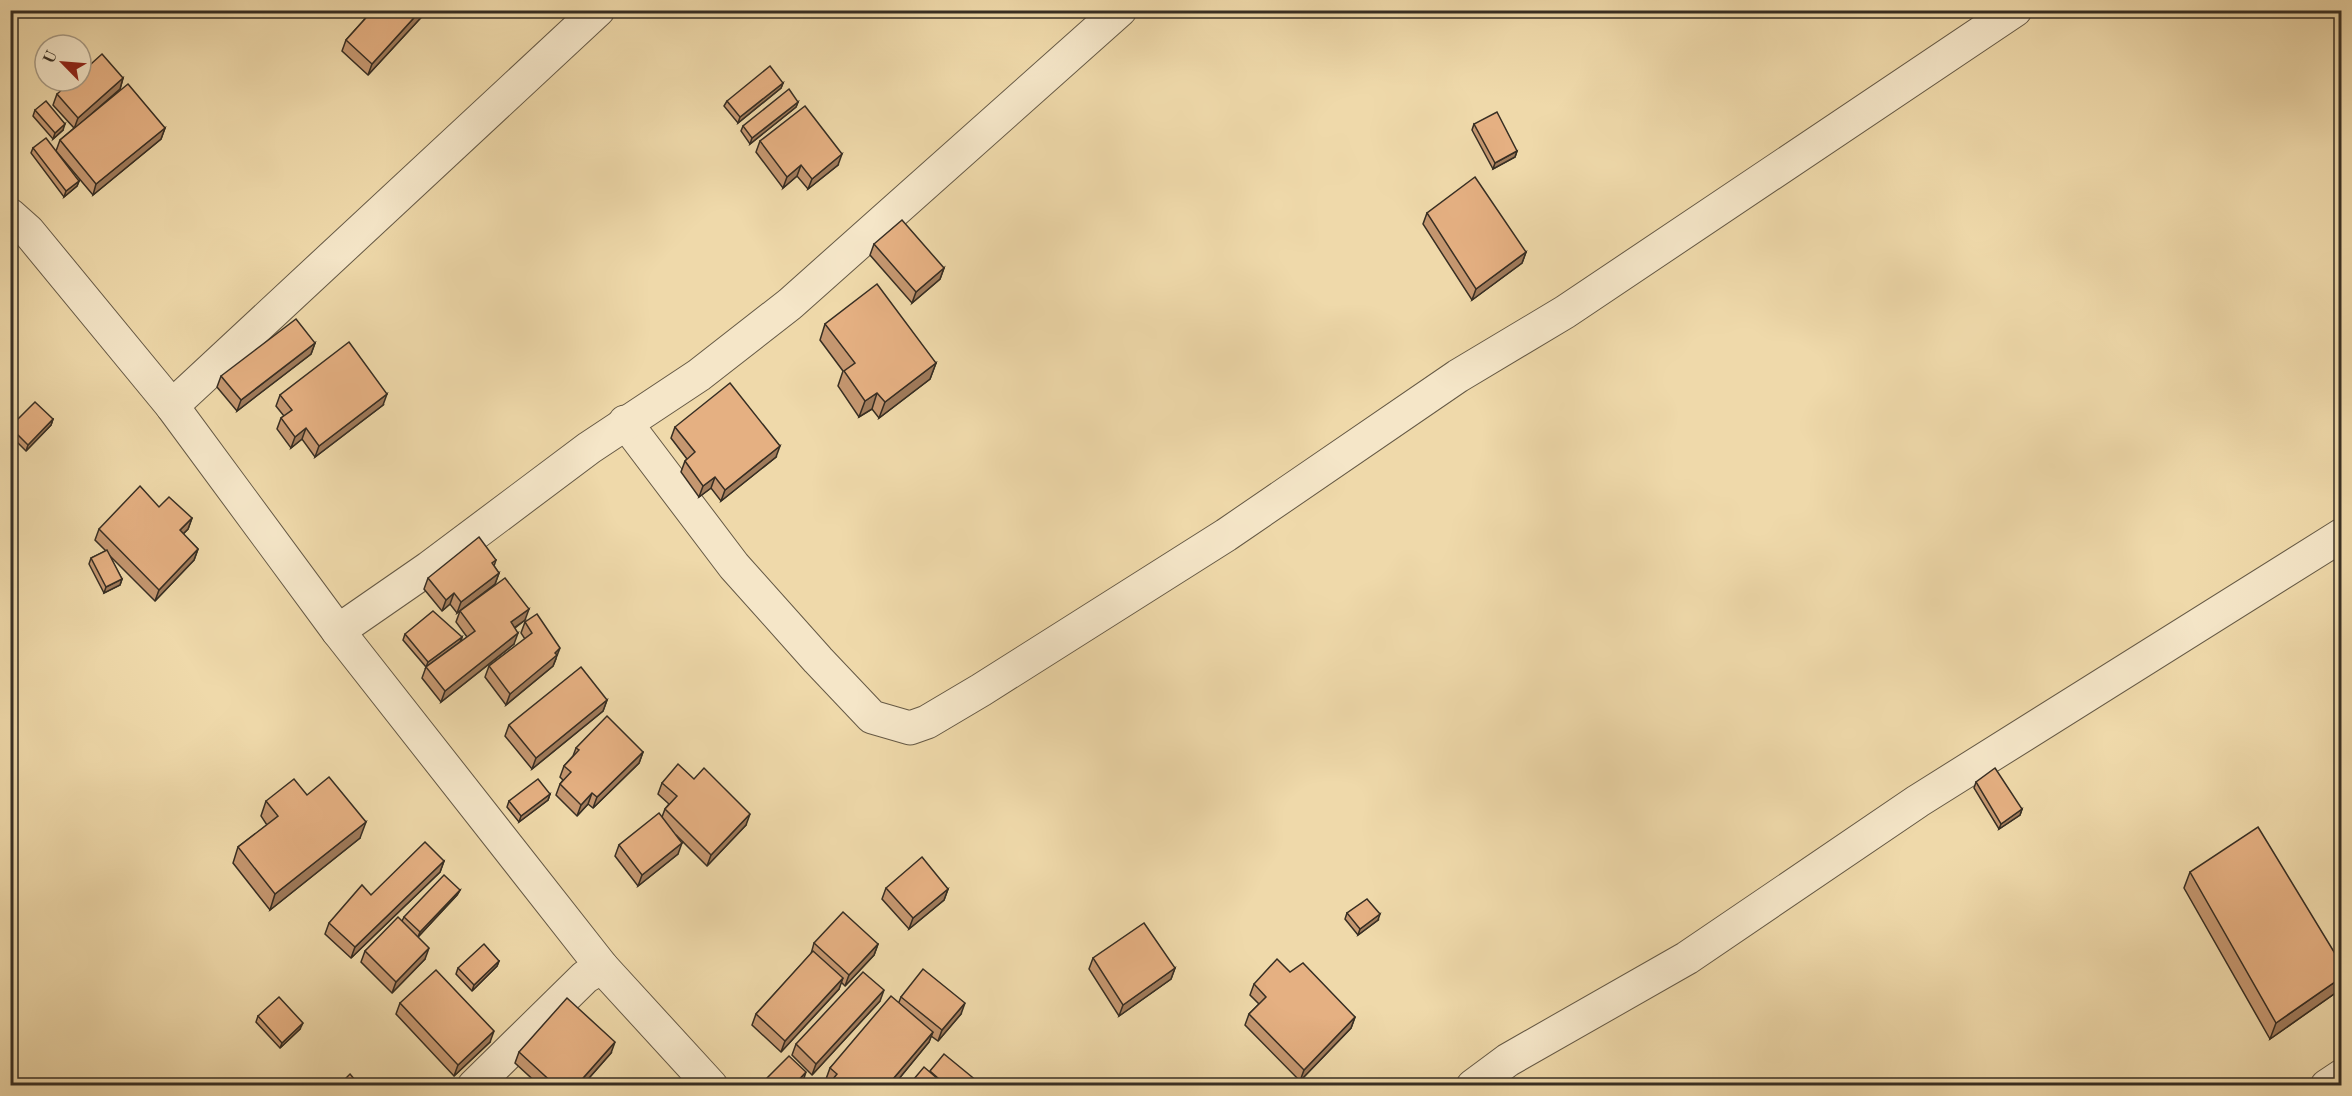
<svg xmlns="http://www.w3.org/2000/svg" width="2352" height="1096" viewBox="0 0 2352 1096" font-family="'Old Standard TT',serif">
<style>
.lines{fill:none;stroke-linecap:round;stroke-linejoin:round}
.minor-casing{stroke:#655945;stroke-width:35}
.tertiary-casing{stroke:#655945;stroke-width:35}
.minor{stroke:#f5e6c8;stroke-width:33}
.tertiary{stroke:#f5e6c8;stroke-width:33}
.wall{fill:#c59770;stroke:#372e23;stroke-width:1.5}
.shaded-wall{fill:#a07b5b;stroke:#372e23;stroke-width:1.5}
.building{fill:#e5b082;stroke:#372e23;stroke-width:1.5}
</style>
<rect width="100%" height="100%" fill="#efd9aa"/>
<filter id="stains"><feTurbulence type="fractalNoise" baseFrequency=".00333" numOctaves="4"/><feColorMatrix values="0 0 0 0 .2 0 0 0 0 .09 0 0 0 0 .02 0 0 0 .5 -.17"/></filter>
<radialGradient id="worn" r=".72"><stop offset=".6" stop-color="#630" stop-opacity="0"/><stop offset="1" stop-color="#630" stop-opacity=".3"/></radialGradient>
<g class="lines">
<defs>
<g id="minor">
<polyline points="172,406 598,10"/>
<polyline points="625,422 734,566 818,660 872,717 910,728 927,722 981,690 1226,535 1458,376 1565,312 2015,10"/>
<polyline points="338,631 429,568 589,448 699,375 790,304 1120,10"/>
<polyline points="474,1086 585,977 602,967"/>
<polyline points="1473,1086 1508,1060 1687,958 1918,801 2342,535"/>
<polyline points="2327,1086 2342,1076"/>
</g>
<polyline id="tertiary" points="10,215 28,231 172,406 338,631 602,967 711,1086"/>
</defs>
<use href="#minor" class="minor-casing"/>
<use href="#tertiary" class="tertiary-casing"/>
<use href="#minor" class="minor"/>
<use href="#tertiary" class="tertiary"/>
</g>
<g class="wall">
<polygon points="373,10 428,10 368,75 342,51 346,40"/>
<polygon points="123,78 120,89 82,122 165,128 161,139 93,195 56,151 60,140 74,128 53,105 57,94"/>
<polygon points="783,83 781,88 738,123 724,106 727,101"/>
<polygon points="798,102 796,107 750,144 741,131 743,126"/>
<polygon points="35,110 63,130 53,139 33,116"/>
<polygon points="1474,124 1517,151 1515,157 1493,169 1472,130"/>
<polygon points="760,141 838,165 808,189 797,176 783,188 756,152"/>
<polygon points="33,148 79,181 77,186 64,197 31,153"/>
<polygon points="1427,213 1526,252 1522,263 1472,300 1423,224"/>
<polygon points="874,244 944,268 940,279 912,303 870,255"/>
<polygon points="825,324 936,363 930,379 879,418 872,409 859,417 838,386 843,371 820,340"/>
<polygon points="315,343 311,354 237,411 217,387 221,376"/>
<polygon points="280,395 383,405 315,457 302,439 291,448 277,429 281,418 284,416 276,406"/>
<polygon points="53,419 51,425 26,451 10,435 10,427"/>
<polygon points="675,427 776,457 721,501 711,488 699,497 681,472 685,461 687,459 671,438"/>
<polygon points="159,507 192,518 188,529 183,534 198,549 194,560 155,601 109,555 122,579 120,585 104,593 89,564 91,558 106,551 95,540 99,529"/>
<polygon points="496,560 494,566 499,573 495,584 457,613 450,604 442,611 424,589 428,578"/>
<polygon points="460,611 525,620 515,628 514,644 441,702 422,678 426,667 403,640 405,634 462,637 461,642 467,637 456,622"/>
<polygon points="525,622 556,659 553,666 506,705 485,677 489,666 525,639 521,633"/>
<polygon points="607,700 603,711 532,769 505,736 509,725"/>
<polygon points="576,748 643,752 639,763 593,808 588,804 577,816 556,795 560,784 563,780 560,777 564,766 573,756"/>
<polygon points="1976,782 2022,809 2020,815 1999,829 1974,788"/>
<polygon points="662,783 746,825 707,866 677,836 678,854 638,886 615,856 619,845 662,817 665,809 669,804 658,794"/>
<polygon points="550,794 548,800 519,822 507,807 509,801"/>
<polygon points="307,795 360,838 270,910 233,863 238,847 267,825 261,816 266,801"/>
<polygon points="444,861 440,872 351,958 325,934 329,923 371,895"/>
<polygon points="2190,872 2342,965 2341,989 2270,1039 2184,888"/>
<polygon points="886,888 948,889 944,900 909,929 882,899"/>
<polygon points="460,890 457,895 418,937 425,959 392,993 361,962 365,951 402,921 404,917"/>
<polygon points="1347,913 1378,920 1358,935 1345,919"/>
<polygon points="814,943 878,944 874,955 845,986 841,982 839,989 781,1052 752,1025 756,1014 811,954"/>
<polygon points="1093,958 1175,968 1171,979 1119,1016 1089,969"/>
<polygon points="499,961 497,966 472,991 456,974 458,968"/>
<polygon points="1290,972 1355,1017 1351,1028 1300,1081 1245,1025 1249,1014 1259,1004 1250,995 1254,984"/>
<polygon points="901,997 961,1014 938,1041 931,1036 929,1042 893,1086 828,1086 830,1082 826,1079 830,1068 899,1002"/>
<polygon points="880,1001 812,1075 792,1055 796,1044"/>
<polygon points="400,1003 490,1042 454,1076 396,1014"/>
<polygon points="258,1016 300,1029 280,1048 256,1022"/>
<polygon points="519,1052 611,1053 582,1086 540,1086 515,1063"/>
</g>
<g class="shaded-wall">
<polygon points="421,10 428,10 368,75 372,64"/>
<polygon points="123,78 120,89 74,129 78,118"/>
<polygon points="783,83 781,88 738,123 740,117"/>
<polygon points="798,102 796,107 750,144 752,138"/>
<polygon points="65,124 63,130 53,139 55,133"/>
<polygon points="165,128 161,139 93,195 96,184"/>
<polygon points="1517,151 1515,157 1493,169 1495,163"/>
<polygon points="842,154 838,165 808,189 812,179"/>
<polygon points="801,165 797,176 783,188 787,177"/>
<polygon points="79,181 77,186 64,197 66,191"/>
<polygon points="1526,252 1522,263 1472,300 1476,289"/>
<polygon points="944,268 940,279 912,303 916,292"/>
<polygon points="315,343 311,354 237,411 241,400"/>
<polygon points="936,363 930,379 879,418 885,402"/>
<polygon points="877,393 872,409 859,417 865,401"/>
<polygon points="387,394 383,405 315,457 319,446"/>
<polygon points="53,419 51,425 26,451 28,445"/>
<polygon points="306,428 302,439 291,448 295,437"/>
<polygon points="780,446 776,457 721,501 725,490"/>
<polygon points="715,477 711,488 699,497 703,486"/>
<polygon points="192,518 188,529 176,541 180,530"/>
<polygon points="198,549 194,560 155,601 159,590"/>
<polygon points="499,573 495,584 457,613 461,602"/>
<polygon points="122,579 120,585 104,593 106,587"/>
<polygon points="454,593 450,604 442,611 446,600"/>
<polygon points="529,609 525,620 507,633 511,622"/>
<polygon points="518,633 514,644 441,702 445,691"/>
<polygon points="462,637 460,642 426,667 428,662"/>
<polygon points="560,648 553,666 506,705 510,694"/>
<polygon points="607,700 603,711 532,769 536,758"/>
<polygon points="643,752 639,763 593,808 597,797"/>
<polygon points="592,793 588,804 577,816 581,805"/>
<polygon points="550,794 548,800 519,822 521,816"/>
<polygon points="2022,809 2020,815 1999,829 2001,824"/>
<polygon points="750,814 746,825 707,866 711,855"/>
<polygon points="366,822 360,838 270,910 275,894"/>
<polygon points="682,843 678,854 638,886 642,875"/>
<polygon points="444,861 440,872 351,958 355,947"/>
<polygon points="948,889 944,900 909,929 913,918"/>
<polygon points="460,890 457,895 418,937 420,932"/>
<polygon points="1380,914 1378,920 1358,935 1360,929"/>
<polygon points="878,944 874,955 845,986 849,975"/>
<polygon points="429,948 425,959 392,993 396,982"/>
<polygon points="499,961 497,966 472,991 474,985"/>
<polygon points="1175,968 1171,979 1119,1016 1123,1005"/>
<polygon points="2342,977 2341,989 2270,1039 2276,1023"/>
<polygon points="843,978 839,989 781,1052 785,1041"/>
<polygon points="884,990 880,1001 812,1075 816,1064"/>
<polygon points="965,1003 961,1014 938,1041 942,1030"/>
<polygon points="1355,1017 1351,1028 1300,1081 1304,1070"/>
<polygon points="303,1023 300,1029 280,1048 282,1043"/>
<polygon points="494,1031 490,1042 454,1076 458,1065"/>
<polygon points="933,1032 929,1042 893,1086 887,1086"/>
<polygon points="615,1042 611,1053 582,1086 576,1086"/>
<polygon points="806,1072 804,1078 796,1086 793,1086"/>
</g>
<g class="building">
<polygon points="373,10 421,10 372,64 346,40"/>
<polygon points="102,54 123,78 78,118 57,94 72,81 81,81 81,73"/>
<polygon points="770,66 783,83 740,117 727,101"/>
<polygon points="128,84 165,128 96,184 60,140"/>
<polygon points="789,89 798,102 752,138 743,126"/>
<polygon points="46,101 65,124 55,133 35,110"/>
<polygon points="805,106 842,154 812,179 801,165 787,177 760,141"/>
<polygon points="1497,112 1517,151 1495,163 1474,124"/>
<polygon points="46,138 79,181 66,191 33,148"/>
<polygon points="1475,177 1526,252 1476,289 1427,213"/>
<polygon points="902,220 944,268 916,292 874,244"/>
<polygon points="877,284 936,363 885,402 877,393 865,401 844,371 855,363 825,324"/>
<polygon points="296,319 315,343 241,400 221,376"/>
<polygon points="349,342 387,394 319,446 306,428 295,437 281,418 292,410 280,395"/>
<polygon points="730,383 780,446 725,490 715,477 703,486 685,461 695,452 675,427"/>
<polygon points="35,402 53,419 28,445 10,427"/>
<polygon points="140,486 159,507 169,497 192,518 180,530 198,549 159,590 99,529"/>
<polygon points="479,537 496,560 492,563 499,573 461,602 454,593 446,600 428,578"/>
<polygon points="107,550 122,579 106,587 91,558"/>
<polygon points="505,578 529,609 511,622 518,633 445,691 426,667 475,631 460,611"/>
<polygon points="433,611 462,637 428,662 405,634"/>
<polygon points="537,614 560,648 555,653 557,655 510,694 489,666 532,633 525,622"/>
<polygon points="581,667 607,700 536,758 509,725"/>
<polygon points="607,716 643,752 597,797 592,793 581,805 560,784 571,772 564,766 579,750 576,748"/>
<polygon points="678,764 694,779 704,768 750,814 711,855 665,809 677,796 662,783"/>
<polygon points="1995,768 2022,809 2001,824 1976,782"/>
<polygon points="329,777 366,822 275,894 238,847 278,816 266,801 294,779 307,795"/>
<polygon points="538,779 550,794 521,816 509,801"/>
<polygon points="659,813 682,843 642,875 619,845"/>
<polygon points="2258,827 2342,965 2342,977 2276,1023 2190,872"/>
<polygon points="425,842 444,861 355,947 329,923 362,885 371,895"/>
<polygon points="922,857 948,889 913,918 886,888"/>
<polygon points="444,875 460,890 420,932 404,917"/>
<polygon points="1367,899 1380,914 1360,929 1347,913"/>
<polygon points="843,912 878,944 849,975 814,943"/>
<polygon points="398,917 429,948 396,982 365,951"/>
<polygon points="1144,923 1175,968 1123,1005 1093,958"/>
<polygon points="484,944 499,961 474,985 458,968"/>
<polygon points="813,951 843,978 785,1041 756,1014"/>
<polygon points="1277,959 1290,972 1303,963 1355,1017 1304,1070 1249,1014 1266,997 1254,984"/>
<polygon points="923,969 965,1003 942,1030 901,997"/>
<polygon points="436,970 494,1031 458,1065 400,1003"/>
<polygon points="863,972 884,990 816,1064 796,1044"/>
<polygon points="891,996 933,1032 887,1086 831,1086 829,1084 837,1074 830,1068"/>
<polygon points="279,997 303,1023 282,1043 258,1016"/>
<polygon points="567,998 615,1042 576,1086 556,1086 519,1052"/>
<polygon points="944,1054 983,1086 947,1086 930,1071"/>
<polygon points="789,1056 806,1072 793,1086 769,1086 764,1081"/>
<polygon points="924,1067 946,1086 908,1086"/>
<polygon points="350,1074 360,1086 338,1086"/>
</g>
<rect width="2352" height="1096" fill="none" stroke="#efd9aa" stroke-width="36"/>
<rect x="12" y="12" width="2328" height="1072" fill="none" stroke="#372e23" stroke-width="3"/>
<rect x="18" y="18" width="2316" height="1060" fill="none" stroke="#372e23" stroke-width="1.5"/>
<g transform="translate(63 63) rotate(295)"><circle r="28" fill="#f5e6c8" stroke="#a99c86" stroke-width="1.5"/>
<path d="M0-4.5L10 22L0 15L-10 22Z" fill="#8f2418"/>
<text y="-9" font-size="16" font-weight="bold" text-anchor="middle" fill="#372e23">U</text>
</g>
<rect width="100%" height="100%" filter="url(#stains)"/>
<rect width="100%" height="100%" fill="url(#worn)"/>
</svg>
